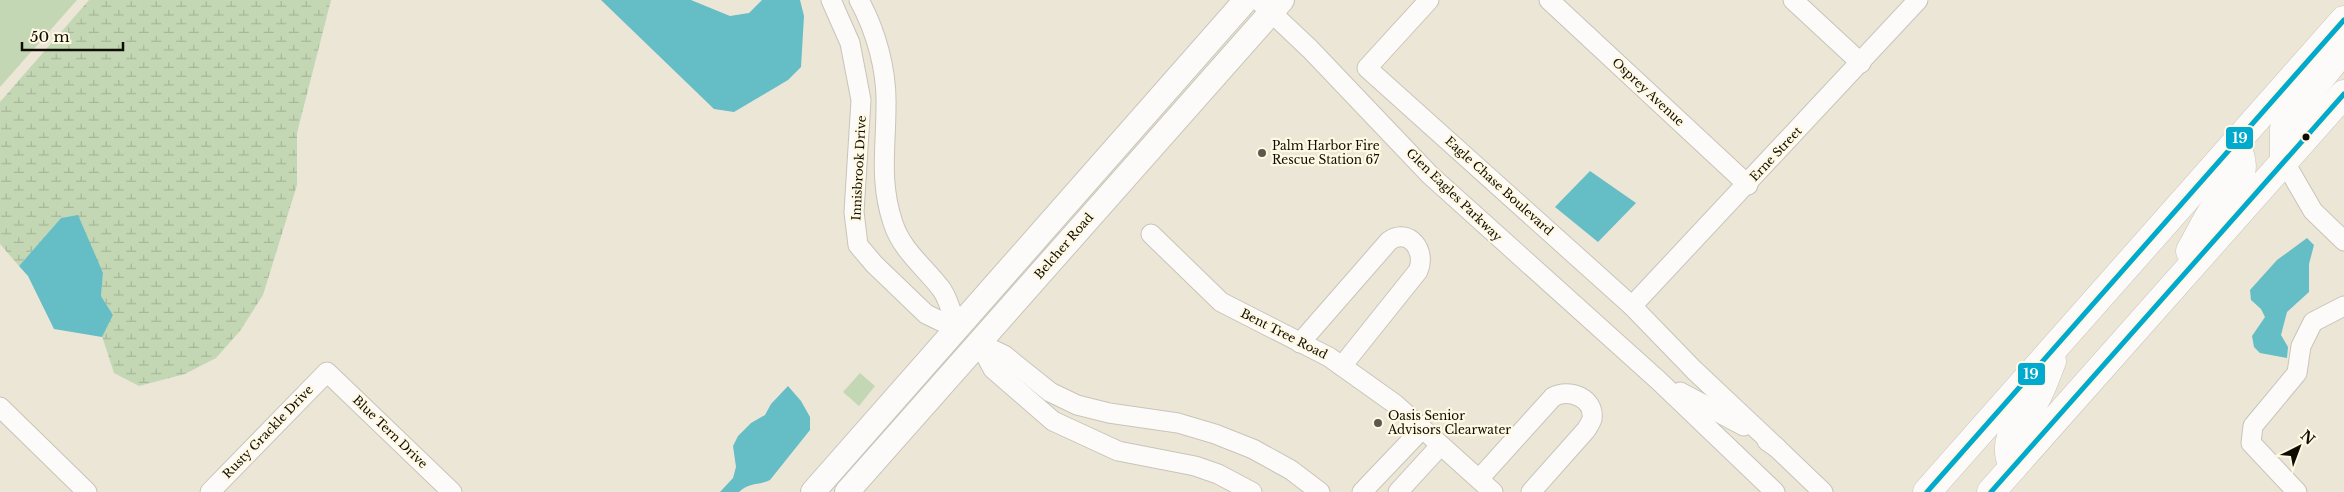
<svg xmlns="http://www.w3.org/2000/svg" width="2344" height="492" viewBox="0 0 2344 492" font-family="'Libre Baskerville',serif">
<style>
.grass{fill:#c3d7b4}
.wetland{fill:url(#wetland-marsh)}
.water{fill:#65bdc6}
.lines{fill:none;stroke-linecap:round;stroke-linejoin:round}
.minor-casing{stroke:#c9c4b9;stroke-width:21}
.major-casing{stroke:#c9c4b9;stroke-width:26}
.highway-casing{stroke:#c9c4b9;stroke-width:29}
.minor{stroke:#fcfbf9;stroke-width:19}
.major{stroke:#fcfbf9;stroke-width:24}
.highway{stroke:#fcfbf9;stroke-width:28}
.bus-1-casing{stroke:#fff8e2;stroke-width:9}
.bus-1{stroke:#00a9ce;stroke-width:5}
.bus-dot{fill:#0f0c04;stroke:#fff8e2;stroke-width:2}
.poi-dot{fill:#5c584e;stroke:#fff8e2;stroke-width:2}
.labels{text-anchor:middle;stroke-width:4.5;stroke-linejoin:round;paint-order:stroke}
.street-label{font-size:12px;fill:#0f0c04;stroke:#fff8e2}
.poi-label{font-size:12px;fill:#0f0c04;stroke:#fff8e2;text-anchor:start}
.line-badge{stroke:#fff8e2;stroke-width:2}
.badge-label{font-size:14px;text-anchor:middle;font-weight:bold;fill:#fff}
</style>
<defs>
<pattern id="wetland-marsh" width="20" height="14" patternUnits="userSpaceOnUse" patternTransform="scale(1.25)"><rect width="20" height="14" fill="#c3d7b4"/><path d="M1 5h8M5 5V1M11 12h8M15 12V8" fill="none" stroke="#a6b799"/></pattern>
</defs>
<rect width="100%" height="100%" fill="#ece6d7"/>
<g class="grass">
<polygon points="0,0 77,0 0,87"/>
<polygon points="860,373 875,386 859,406 843,392"/>
</g>
<polygon class="wetland" points="89,0 331,0 297,133 297,185 263,295 240,331 216,358 185,374 139,386 114,373 102,336 113,315 101,296 103,272 61,218 19,266 0,244 0,102"/>
<g class="water">
<polygon points="601,0 691,0 730,16 749,13 762,0 800,0 804,16 801,67 788,80 734,112 714,109"/>
<polygon points="1590,171 1636,203 1598,242 1555,207"/>
<polygon points="78,215 103,273 101,296 113,315 102,337 54,329 28,276 19,266 61,218"/>
<polygon points="2307,238 2314,245 2309,264 2309,292 2287,312 2281,335 2288,347 2287,358 2260,353 2254,347 2252,336 2265,317 2261,309 2251,300 2250,290 2277,260"/>
<path d="M 788,386 L 801,401 L 810,417 L 810,430 L 770,480 C 757,486 750,482 739,492 L 720,492 L 733,478 L 736,467 L 733,446 L 738,436 L 751,423 L 765,415 L 771,404 Z"/>
</g>
<g class="lines">
<defs>
<g id="minor">
<polyline points="831,0 850,43 861,100 854,212 858,245 874,264 926,314 957,329"/>
<path d="M 859,0 C 876,31 887,70 886,106 C 886,148 879,181 893,223 C 902,251 925,267 942,290 C 949,300 953,317 957,329"/>
<polyline points="1258,0 1310,49 1430,175 1659,381 1775,492"/>
<polyline points="1429,0 1367,68 1632,306 1694,370 1777,448"/>
<polyline points="1549,0 1748,185"/>
<polyline points="1793,0 1861,63"/>
<polyline points="2284,161 2313,211 2344,241"/>
<polyline points="1151,234 1221,302 1329,357 1395,404 1493,492"/>
<polyline points="1632,306 1918,0"/>
<polyline points="979,343 1004,355 1050,392 1077,405 1109,413 1178,423 1215,434 1253,449 1291,470 1320,492"/>
<polyline points="979,343 993,369 1053,421 1118,451 1195,466 1218,474 1252,492"/>
<path d="M 1300,343 L 1389,241 C 1409,227 1427,251 1418,271 L 1342,366"/>
<polyline points="1680,392 1744,426"/>
<polyline points="0,407 87,492"/>
<polyline points="1767,441 1777,448 1823,492"/>
<path d="M 1479,479 L 1553,397 C 1569,388 1595,398 1592,419 C 1591,422 1588,427 1586,430 L 1531,492"/>
<polyline points="210,492 327,372 452,492"/>
<polyline points="1362,492 1422,429"/>
<polyline points="1398,492 1440,446"/>
<polyline points="2297,492 2251,443 2253,426 2297,373 2301,346 2313,322 2344,306"/>
</g>
<g id="major">
<polyline points="813,492 1246,0"/>
<polyline points="847,492 1282,0"/>
</g>
<g id="highway">
<polyline points="2284,161 2284,128 2291,115 2344,49"/>
<path d="M 2190,251 C 2198,237 2205,222 2213,210 C 2230,184 2254,178 2235,144"/>
<path d="M 2013,467 C 2000,437 2020,424 2035,401 C 2042,389 2047,374 2052,361"/>
<polyline points="1927,492 2344,20"/>
<polyline points="1991,492 2344,94"/>
</g>
</defs>
<use href="#minor" class="minor-casing"/>
<use href="#major" class="major-casing"/>
<use href="#highway" class="highway-casing"/>
<use href="#minor" class="minor"/>
<use href="#major" class="major"/>
<use href="#highway" class="highway"/>
<defs>
<g id="bus-1">
<polyline points="1927,492 2344,20"/>
<polyline points="1991,492 2344,94"/>
</g>
</defs>
<use href="#bus-1" class="bus-1-casing"/>
<use href="#bus-1" class="bus-1"/>
</g>
<circle class="bus-dot" cx="2306" cy="137" r="4.5"/>
<g class="poi-dot">
<circle cx="1262" cy="153" r="5"/>
<circle cx="1378" cy="423" r="5"/>
</g>
<g class="labels">
<g class="street-label">
<text transform="translate(1648 92) rotate(43)" y="4">Osprey Avenue</text>
<text transform="translate(1776 154) rotate(-47)" y="4">Erne Street</text>
<text transform="translate(859 168) rotate(-87)" y="4">Innisbrook Drive</text>
<text transform="translate(1499 186) rotate(42)" y="4">Eagle Chase Boulevard</text>
<text transform="translate(1454 195) rotate(44)" y="4">Glen Eagles Parkway</text>
<text transform="translate(1064 246) rotate(-49)" y="4">Belcher Road</text>
<text transform="translate(1284 334) rotate(27)" y="4">Bent Tree Road</text>
<text transform="translate(268 432) rotate(-46)" y="4">Rusty Grackle Drive</text>
<text transform="translate(390 432) rotate(44)" y="4">Blue Tern Drive</text>
</g>
<g class="poi-label">
<text x="1272" y="150">Palm Harbor Fire<tspan x="1272" dy="14">Rescue Station 67</tspan></text>
<text x="1388" y="420">Oasis Senior<tspan x="1388" dy="14">Advisors Clearwater</tspan></text>
</g>
</g>
<g class="line-badge">
<rect x="2225" y="126" width="29" height="24" rx="5" fill="#00a9ce"/>
<rect x="2017" y="362" width="29" height="24" rx="5" fill="#00a9ce"/>
</g>
<g class="badge-label">
<text x="2240" y="143">19</text>
<text x="2031" y="379">19</text>
</g>
<g transform="translate(2299 447) rotate(42)" stroke="#fff8e2" stroke-width="4" paint-order="stroke">
<path d="M0-4L9 19L0 12L-9 19Z" fill="#0f0c04"/>
<text y="-8" font-size="14" font-weight="bold" text-anchor="middle" fill="#0f0c04">N</text>
</g>
<path d="M22 42v8h101v-8" fill="none" stroke="#0f0c04" stroke-width="2.5"/>
<text x="30" y="42" font-size="15" fill="#0f0c04" stroke="#fff8e2" stroke-width="4" paint-order="stroke">50 m</text>
</svg>
